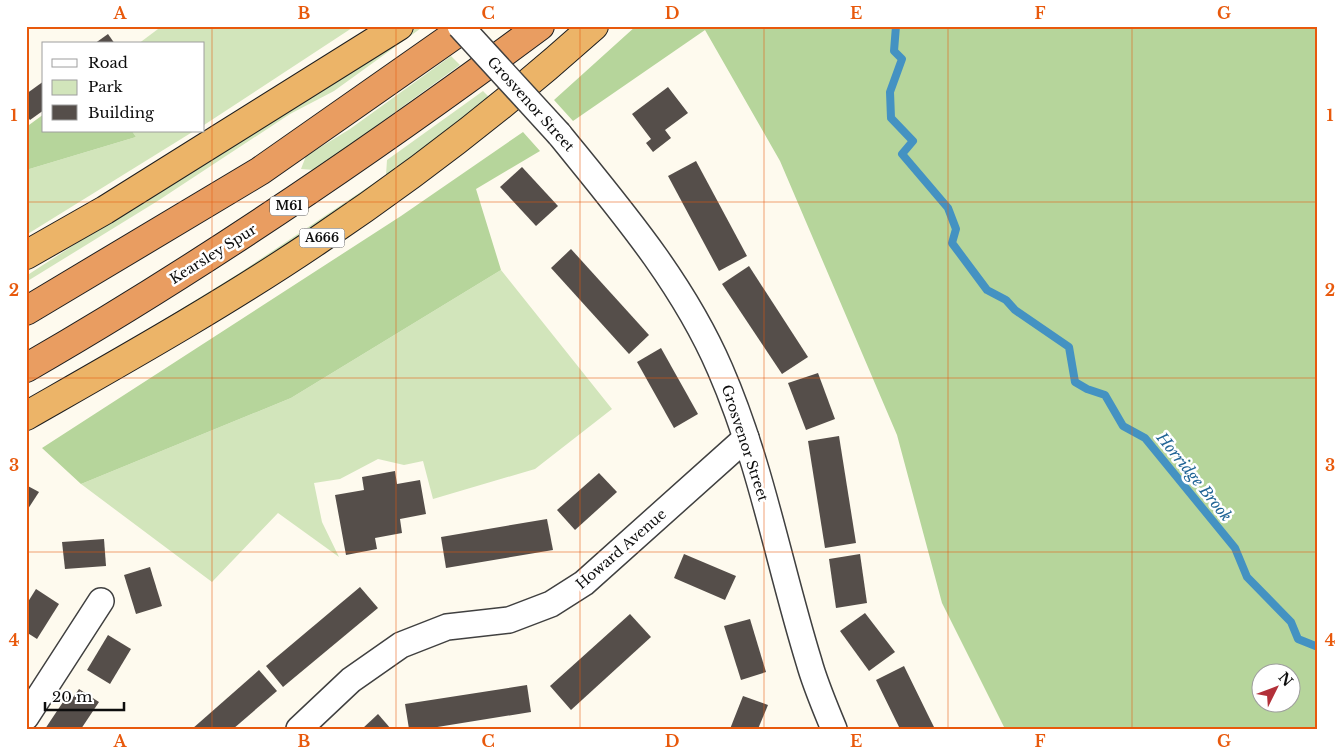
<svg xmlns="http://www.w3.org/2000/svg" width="1344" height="755" viewBox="0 0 1344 755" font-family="'Libre Baskerville',serif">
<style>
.green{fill:#d2e5bb}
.forest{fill:#b6d59b;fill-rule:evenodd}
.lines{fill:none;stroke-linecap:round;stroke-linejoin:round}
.stream{stroke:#4492c2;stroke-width:8}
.building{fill:#554e4a}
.minor-casing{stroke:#404040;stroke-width:28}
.trunk-casing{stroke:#1e1e1e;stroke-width:30}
.motorway-casing{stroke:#1e1e1e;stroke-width:30}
.minor{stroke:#fff;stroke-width:25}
.trunk{stroke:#ecb468;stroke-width:28}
.motorway{stroke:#e99d61;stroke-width:28}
.minor-bridge-casing{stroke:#404040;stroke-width:28;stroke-linecap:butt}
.minor-bridge{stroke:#fff;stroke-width:25}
.grid{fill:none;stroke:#e8590c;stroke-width:1;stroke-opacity:0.55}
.labels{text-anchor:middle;stroke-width:5;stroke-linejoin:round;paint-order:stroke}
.shield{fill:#fff;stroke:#565656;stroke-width:1}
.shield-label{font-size:12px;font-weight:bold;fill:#0d0d0d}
.street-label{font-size:14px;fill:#0d0d0d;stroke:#fff}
.water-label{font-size:15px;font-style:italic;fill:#206495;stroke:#fff}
.neatline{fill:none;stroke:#e8590c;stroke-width:2}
.grid-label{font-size:16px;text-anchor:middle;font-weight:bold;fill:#e8590c}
</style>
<rect width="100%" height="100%" fill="#fefaee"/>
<g class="green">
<polygon points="162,26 355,26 204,125 204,44 138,44"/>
<polygon points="412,26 424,26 334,91 290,114 156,202 26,282 26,276"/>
<polygon points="451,56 460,65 315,170 301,169 306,156 350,129"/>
<path d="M 483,91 L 490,98 C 435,140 380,183 322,222 C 247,273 169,319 90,365 L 238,274 L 386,175 L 387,160 Z"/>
<polygon points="132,131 194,131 26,235 26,170 136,137"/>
<polygon points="501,270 612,409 535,469 433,499 423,461 404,465 378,459 340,479 314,483 322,522 339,557 278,513 212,582 81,484 291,398"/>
</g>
<g class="forest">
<path d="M 636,26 L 1318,26 L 1318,729 L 1005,729 L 942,603 L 897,435 L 780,161 L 705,30 L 573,121 L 554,100 ZM 1262,672 L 1292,672 L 1292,702 L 1262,702 Z"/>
<polygon points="44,114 44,131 132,131 136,137 26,170 26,122 29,125"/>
<polygon points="523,132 540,151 476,189 501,270 291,398 81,484 42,448 401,216"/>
</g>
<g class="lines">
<polyline class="stream" points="896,26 894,51 902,59 890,92 891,118 913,141 902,154 948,208 956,229 952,243 987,290 1006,300 1015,310 1069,347 1075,382 1087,389 1105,395 1123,426 1145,438 1235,548 1247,577 1291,622 1298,639 1318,647"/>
</g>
<g class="building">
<polygon points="108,34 115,44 94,44"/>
<polygon points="44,81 44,110 30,120 26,115 26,94"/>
<polygon points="668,87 688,113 665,130 671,138 653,152 646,143 651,139 632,114"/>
<polygon points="696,161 747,256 719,271 668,176"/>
<polygon points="522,167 558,206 536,226 500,187"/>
<polygon points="571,249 649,335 629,354 551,268"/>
<polygon points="749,266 808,357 782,374 722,284"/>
<polygon points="661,348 698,414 674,428 637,362"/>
<polygon points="818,373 835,419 806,430 788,383"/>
<polygon points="839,436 856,543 825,548 808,441"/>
<polygon points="395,471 397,484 420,480 426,514 400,519 402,533 375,538 377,549 346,555 335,495 364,490 362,477"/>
<polygon points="599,473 617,492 575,530 557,510"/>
<polygon points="26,485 39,492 26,512"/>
<polygon points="547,519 553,550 446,568 441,537"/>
<polygon points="104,539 106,566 65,569 62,542"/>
<polygon points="684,554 736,576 725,600 674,578"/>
<polygon points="860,554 867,603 836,608 829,559"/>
<polygon points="150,567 162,606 136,614 124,575"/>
<polygon points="360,587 378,608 283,687 266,666"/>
<polygon points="36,589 59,604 37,639 26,632 26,605"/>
<polygon points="865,613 895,652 869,671 840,631"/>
<polygon points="630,614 651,637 571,710 550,686"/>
<polygon points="750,619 766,672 741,680 724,626"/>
<polygon points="108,635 131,649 110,684 87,670"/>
<polygon points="904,666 928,715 935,729 900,729 876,680"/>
<polygon points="259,670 277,691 233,729 192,729"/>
<polygon points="527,685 531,712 425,729 409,729 405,704"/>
<polygon points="79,689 99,702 81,729 45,729 67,696 72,699"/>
<polygon points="743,696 768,705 758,729 730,729"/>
<polygon points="378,714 391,729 362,729"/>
</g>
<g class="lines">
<defs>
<g id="minor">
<path d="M 559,134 C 619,208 682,281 720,369 C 761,463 779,565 809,662 C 815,684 825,707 834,729"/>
<polyline points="26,717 101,601"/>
<polyline points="299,729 351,680 401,645 447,627 509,620 551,604 584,583 746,438"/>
</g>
<g id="trunk">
<polyline points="26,255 105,210 399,26"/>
<path d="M 26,416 C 124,360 224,304 317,241 C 414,176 507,104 594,26"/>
</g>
<g id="motorway">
<polyline points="26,311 260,171 467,26"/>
<path d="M 26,368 C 205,265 374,149 540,26"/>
</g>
</defs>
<use href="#minor" class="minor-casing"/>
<use href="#trunk" class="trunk-casing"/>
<use href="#motorway" class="motorway-casing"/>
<use href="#minor" class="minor"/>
<use href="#trunk" class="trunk"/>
<use href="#motorway" class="motorway"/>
<defs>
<polyline id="minor-bridge" points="460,26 559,134"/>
</defs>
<use href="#minor-bridge" class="minor-bridge-casing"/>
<use href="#minor-bridge" class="minor-bridge"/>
</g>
<path class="grid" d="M 212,26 L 212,729M 396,26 L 396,729M 580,26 L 580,729M 764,26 L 764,729M 948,26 L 948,729M 1132,26 L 1132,729M 26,202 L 1318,202M 26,378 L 1318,378M 26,552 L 1318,552"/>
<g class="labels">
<g class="shield">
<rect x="270" y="196.5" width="38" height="19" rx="4"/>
<rect x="299.5" y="228.5" width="45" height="19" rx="4"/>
</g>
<g class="shield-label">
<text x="289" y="210">M61</text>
<text x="322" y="242">A666</text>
</g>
<g class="street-label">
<text transform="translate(531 104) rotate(48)" y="5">Grosvenor Street</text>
<text transform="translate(213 254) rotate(-32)" y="5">Kearsley Spur</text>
<text transform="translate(745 443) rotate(72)" y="5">Grosvenor Street</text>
<text transform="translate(621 549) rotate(-41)" y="5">Howard Avenue</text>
</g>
<g class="water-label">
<text transform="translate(1194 477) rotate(51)" y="5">Horridge Brook</text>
</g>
</g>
<rect width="1344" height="755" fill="none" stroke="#ffffff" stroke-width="55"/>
<rect x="42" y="42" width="162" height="90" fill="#ffffff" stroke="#9e9e9e"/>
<rect x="52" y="59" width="25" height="8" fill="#ffffff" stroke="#9e9e9e"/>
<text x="88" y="68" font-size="15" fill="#0d0d0d">Road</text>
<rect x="52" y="80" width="25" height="15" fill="#d2e5bb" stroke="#9e9e9e"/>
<text x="88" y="92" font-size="15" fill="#0d0d0d">Park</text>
<rect x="52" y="105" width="25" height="15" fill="#554e4a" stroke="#9e9e9e"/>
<text x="88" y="118" font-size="15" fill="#0d0d0d">Building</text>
<g transform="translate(1276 688) rotate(48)"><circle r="24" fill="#ffffff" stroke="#9e9e9e"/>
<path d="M0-4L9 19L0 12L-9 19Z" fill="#b23039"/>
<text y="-8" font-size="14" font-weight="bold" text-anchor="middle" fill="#0d0d0d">N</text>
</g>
<path d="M45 702v8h79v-8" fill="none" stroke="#0d0d0d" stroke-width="2.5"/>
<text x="52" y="702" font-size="15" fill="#0d0d0d" stroke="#ffffff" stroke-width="4" paint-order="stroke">20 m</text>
<rect x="28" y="28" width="1288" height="700" class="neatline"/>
<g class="grid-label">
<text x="120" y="19">A</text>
<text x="304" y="19">B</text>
<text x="488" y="19">C</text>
<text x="672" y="19">D</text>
<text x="856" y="19">E</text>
<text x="1040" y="19">F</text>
<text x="1224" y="19">G</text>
<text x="14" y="121">1</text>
<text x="1330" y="121">1</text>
<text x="14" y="296">2</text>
<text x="1330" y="296">2</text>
<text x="14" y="471">3</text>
<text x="1330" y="471">3</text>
<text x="14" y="646">4</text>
<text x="1330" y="646">4</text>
<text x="120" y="747">A</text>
<text x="304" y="747">B</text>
<text x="488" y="747">C</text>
<text x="672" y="747">D</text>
<text x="856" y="747">E</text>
<text x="1040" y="747">F</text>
<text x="1224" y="747">G</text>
</g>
</svg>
